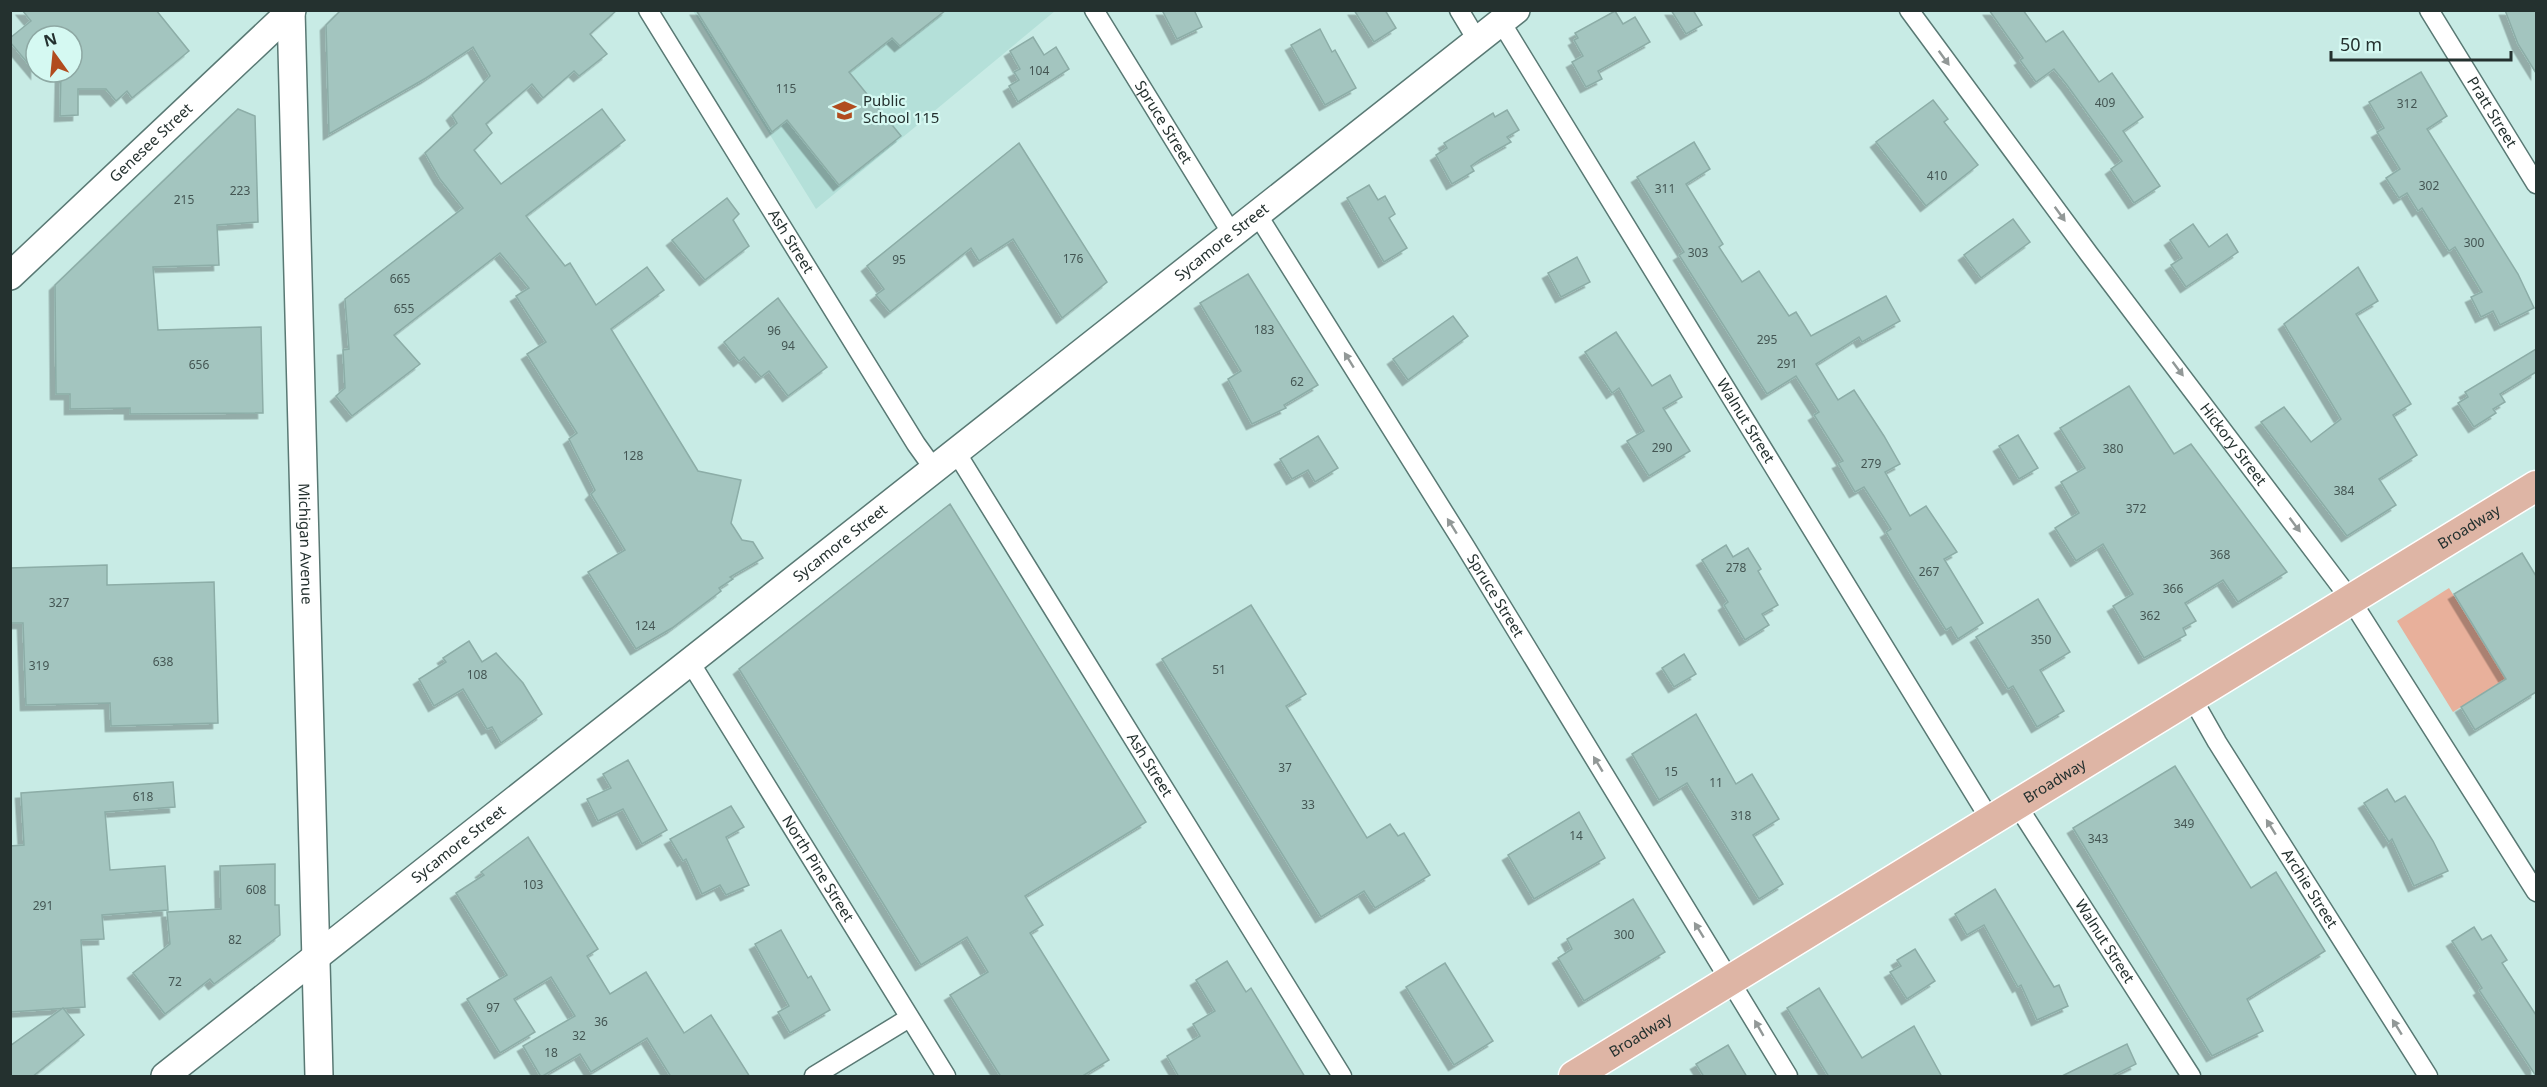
<svg xmlns="http://www.w3.org/2000/svg" width="2547" height="1087" viewBox="0 0 2547 1087" font-family="'Noto Sans',sans-serif">
<style>
.built{fill:#b4e0d9}
.green{fill:#e8b09b}
.building{fill:#a3c5bf;stroke:#8cada7;stroke-width:1.5;filter:url(#shadow)}
.lines{fill:none;stroke-linecap:round;stroke-linejoin:round}
.street-casing{stroke:#597974;stroke-width:21}
.secondary-casing{stroke:#597974;stroke-width:30}
.primary-casing{stroke:#fff;stroke-width:33}
.street{stroke:#fff;stroke-width:18}
.secondary{stroke:#fff;stroke-width:27}
.primary{stroke:#deb5a5;stroke-width:30}
.oneway{fill:#929897}
.labels{text-anchor:middle;stroke-width:4.5;stroke-linejoin:round;paint-order:stroke}
.number-label{font-size:12px;fill:#445653}
.poi-label{font-size:15px;fill:#24312f;stroke:#d5f9f2;text-anchor:start}
.street-label{font-size:15px;fill:#24312f;stroke:#d5f9f2}
</style>
<defs>
<filter id="shadow"><feDropShadow dx="-5.5" dy="5.5" stdDeviation="0" flood-color="#0004"/></filter>
</defs>
<rect width="100%" height="100%" fill="#c8ebe5"/>
<polygon class="built" points="693,11 1055,11 816,209"/>
<polygon class="green" points="2449,588 2506,679 2453,712 2397,621"/>
<g class="building">
<polygon points="22,10 156,10 189,51 132,98 127,91 116,101 106,89 78,89 78,115 60,116 61,72 72,72 72,36 36,36 36,73 10,42 10,38 31,21"/>
<polygon points="341,10 617,10 590,34 607,54 579,76 574,71 543,98 532,84 486,124 492,133 474,150 501,184 602,109 625,140 526,216 565,266 570,263 596,305 647,267 664,290 611,329 698,471 741,480 731,523 742,540 753,542 763,558 730,577 733,579 719,588 721,591 672,628 636,649 588,572 625,550 591,494 595,490 569,439 577,433 527,354 546,342 516,296 529,288 500,253 394,335 420,364 352,416 336,396 345,388 343,350 349,349 345,299 463,208 440,179 425,153 457,123 452,115 490,76 473,47 426,78 329,134 326,25"/>
<polygon points="696,10 946,10 900,46 892,38 849,72 901,136 839,185 787,120 772,132"/>
<polygon points="1162,10 1194,10 1202,27 1177,39"/>
<polygon points="1354,10 1385,10 1396,28 1374,42"/>
<polygon points="1671,10 1693,10 1702,25 1686,34"/>
<polygon points="1989,10 2023,10 2046,42 2063,31 2099,82 2112,73 2143,117 2123,131 2160,186 2134,203 2111,169 2122,161 2067,85 2054,69 2036,82 2020,60 2023,58"/>
<polygon points="2505,10 2536,10 2536,73 2518,44"/>
<polygon points="1615,11 1623,24 1635,17 1650,42 1598,71 1602,79 1586,87 1572,62 1583,56 1574,40 1578,38 1575,33"/>
<polygon points="1320,29 1332,52 1335,50 1356,88 1325,105 1291,45"/>
<polygon points="1033,37 1044,55 1056,47 1069,69 1018,102 1009,86 1019,80 1014,72 1020,69 1010,51"/>
<polygon points="2421,72 2447,116 2427,129 2518,274 2534,308 2500,325 2493,311 2481,317 2471,297 2482,292 2455,247 2449,251 2422,208 2418,211 2407,193 2399,198 2386,178 2400,169 2377,132 2384,128 2369,102"/>
<polygon points="1933,100 1948,119 1944,122 1978,165 1926,206 1876,142"/>
<polygon points="238,109 255,116 258,222 217,225 219,265 153,267 158,330 261,327 263,413 130,414 130,408 70,409 70,394 56,394 55,285"/>
<polygon points="1507,110 1519,130 1507,137 1511,142 1481,159 1471,166 1474,171 1452,184 1436,155 1447,148 1444,143 1493,113 1495,117"/>
<polygon points="1694,142 1710,169 1686,184 1723,244 1719,247 1742,282 1759,271 1789,316 1796,312 1811,336 1886,296 1900,321 1862,342 1859,337 1816,364 1838,400 1854,390 1884,436 1900,464 1885,472 1910,516 1926,506 1957,552 1944,559 1983,623 1958,639 1951,627 1946,630 1913,577 1886,532 1891,529 1864,487 1855,492 1838,463 1843,461 1814,415 1819,412 1796,376 1767,394 1679,255 1684,252 1637,177"/>
<polygon points="1019,143 1107,282 1062,318 1013,239 979,261 971,248 890,312 876,295 884,289 867,266"/>
<polygon points="1369,185 1378,200 1385,196 1395,214 1389,218 1407,248 1384,262 1347,198"/>
<polygon points="727,198 739,214 733,220 749,246 705,280 672,240"/>
<polygon points="2013,219 2030,242 1981,278 1964,255"/>
<polygon points="2193,224 2209,247 2227,234 2238,252 2186,287 2171,265 2182,258 2170,240"/>
<polygon points="1577,257 1590,282 1561,297 1548,273"/>
<polygon points="2358,267 2378,301 2356,314 2411,404 2393,415 2417,455 2379,479 2396,505 2347,536 2261,422 2284,407 2311,442 2341,419 2284,324"/>
<polygon points="1248,274 1318,385 1284,405 1286,408 1252,424 1228,379 1241,371 1200,303"/>
<polygon points="778,298 827,367 788,396 769,371 761,377 744,357 739,361 724,342"/>
<polygon points="1453,316 1468,336 1408,380 1393,359"/>
<polygon points="1616,332 1652,386 1670,375 1682,397 1663,408 1690,451 1649,476 1627,441 1644,431 1619,388 1612,393 1585,352"/>
<polygon points="2536,349 2536,372 2500,394 2505,402 2493,409 2496,413 2474,427 2458,403 2468,397 2465,392"/>
<polygon points="2129,386 2174,454 2191,444 2287,572 2238,602 2223,580 2185,603 2196,621 2183,628 2186,635 2144,658 2113,606 2133,594 2103,544 2076,561 2055,528 2079,513 2061,482 2085,468 2060,428"/>
<polygon points="2018,435 2038,468 2019,479 1999,446"/>
<polygon points="1318,436 1338,468 1315,482 1308,470 1292,479 1280,459"/>
<polygon points="950,504 1146,822 1025,896 1043,925 1030,933 1109,1060 1081,1077 1001,1077 950,995 988,972 967,937 921,965 739,669"/>
<polygon points="1726,545 1733,557 1748,548 1761,569 1758,571 1778,605 1762,614 1769,625 1745,640 1724,605 1728,602 1702,560"/>
<polygon points="2522,553 2536,576 2536,692 2475,730 2461,707 2506,679 2454,594"/>
<polygon points="107,565 107,585 214,582 218,723 111,726 110,703 26,705 23,623 10,623 10,568"/>
<polygon points="2038,599 2070,652 2040,670 2064,711 2037,727 2013,686 2008,689 1976,637"/>
<polygon points="1251,605 1306,694 1286,706 1367,838 1390,824 1398,836 1404,833 1430,875 1375,908 1364,891 1321,917 1162,659"/>
<polygon points="469,641 482,662 496,653 523,683 542,714 501,743 492,727 487,729 463,689 434,706 419,679 446,662 443,658"/>
<polygon points="1684,654 1696,674 1674,687 1662,668"/>
<polygon points="1696,714 1736,784 1752,774 1779,819 1753,835 1783,884 1759,899 1687,783 1659,800 1632,754"/>
<polygon points="628,760 667,830 642,844 623,809 598,821 587,799 611,788 603,774"/>
<polygon points="2175,766 2251,888 2276,872 2325,951 2247,999 2263,1031 2212,1056 2073,828"/>
<polygon points="173,782 175,807 105,812 110,870 165,866 168,910 102,915 104,939 81,940 85,1007 10,1012 10,846 24,845 21,793"/>
<polygon points="2387,789 2395,802 2405,796 2433,841 2448,871 2414,886 2392,839 2389,842 2364,803"/>
<polygon points="731,806 744,827 726,837 749,885 726,895 720,885 702,894 686,859 683,861 670,839"/>
<polygon points="1579,812 1605,858 1534,899 1508,855"/>
<polygon points="528,837 598,949 587,956 610,994 646,972 684,1033 711,1015 750,1077 671,1077 647,1038 591,1072 580,1054 541,1077 523,1046 575,1016 551,977 514,999 535,1032 500,1053 467,999 507,975 456,893 484,875 481,872"/>
<polygon points="275,864 275,905 279,905 280,935 214,984 210,979 165,1014 133,973 170,944 167,912 221,909 220,866"/>
<polygon points="1995,889 2054,987 2059,985 2068,1006 2037,1020 2021,985 2018,987 1984,925 1967,935 1955,914"/>
<polygon points="1633,899 1665,952 1584,1001 1558,958 1572,949 1567,939"/>
<polygon points="2474,927 2482,940 2491,935 2507,960 2502,963 2536,1015 2536,1076 2479,990 2482,988 2452,941"/>
<polygon points="781,930 808,978 811,976 830,1010 790,1033 778,1012 789,1006 755,944"/>
<polygon points="1915,949 1935,981 1907,999 1890,972 1901,966 1897,960"/>
<polygon points="1227,961 1246,992 1251,988 1305,1077 1179,1077 1167,1056 1200,1036 1193,1024 1215,1011 1196,980"/>
<polygon points="1445,963 1493,1041 1454,1065 1406,987"/>
<polygon points="1819,988 1862,1058 1914,1026 1942,1077 1829,1077 1787,1008"/>
<polygon points="63,1008 84,1035 32,1077 10,1077 10,1046"/>
<polygon points="2127,1044 2136,1064 2110,1077 2060,1077"/>
<polygon points="1728,1045 1747,1077 1704,1077 1696,1064"/>
</g>
<g class="lines">
<defs>
<g id="street">
<path id="s1" d="M 648,10 L 916,444 L 934,469"/>
<path id="s2" d="M 1094,10 L 1232,234"/>
<polyline points="1459,10 1477,40"/>
<path id="s3" d="M 1909,10 L 2089,254 L 2351,600 L 2536,892"/>
<path id="s4" d="M 2429,10 L 2536,184"/>
<path id="s5" d="M 1501,22 L 1991,821"/>
<path id="s6" d="M 1257,214 L 1465,546 L 1788,1076"/>
<path id="s7" d="M 956,452 L 1342,1076"/>
<path id="s8" d="M 690,662 L 946,1076"/>
<path id="s9" d="M 2192,698 L 2217,742 L 2428,1076"/>
<path id="s10" d="M 2017,805 L 2191,1076"/>
<polyline points="814,1076 909,1018"/>
</g>
<g id="secondary">
<path id="s11" d="M 291,10 L 319,1076"/>
<path id="s12" d="M 10,276 L 292,10"/>
<path id="s13" d="M 165,1076 L 1516,10"/>
</g>
<g id="primary">
<path id="s14" d="M 1574,1076 L 2536,486"/>
</g>
</defs>
<use href="#street" class="street-casing"/>
<use href="#secondary" class="secondary-casing"/>
<use href="#primary" class="primary-casing"/>
<use href="#street" class="street"/>
<use href="#secondary" class="secondary"/>
<use href="#primary" class="primary"/>
</g>
<defs><path id="oneway-solid" d="M-6-.8H1V-3.2L6.5 0L1 3.2V.8H-6Z" transform="scale(1.5)"/></defs>
<g class="oneway">
<use href="#oneway-solid" transform="translate(1944 58) rotate(54)"/>
<use href="#oneway-solid" transform="translate(2060 214) rotate(54)"/>
<use href="#oneway-solid" transform="translate(1349 360) rotate(-122)"/>
<use href="#oneway-solid" transform="translate(2178 369) rotate(53)"/>
<use href="#oneway-solid" transform="translate(2295 525) rotate(53)"/>
<use href="#oneway-solid" transform="translate(1452 526) rotate(-122)"/>
<use href="#oneway-solid" transform="translate(1598 764) rotate(-121)"/>
<use href="#oneway-solid" transform="translate(2271 827) rotate(-122)"/>
<use href="#oneway-solid" transform="translate(1699 930) rotate(-122)"/>
<use href="#oneway-solid" transform="translate(2397 1027) rotate(-122)"/>
<use href="#oneway-solid" transform="translate(1759 1028) rotate(-120)"/>
</g>
<defs>
<symbol id="school-bare" viewBox="-9 -9 18 18"><path d="M0-5L7-2L0 1L-7-2ZM-4 1L0 2.5L4 1V4Q0 6-4 4Z" fill="#b14c1e" stroke="#d5f9f2" stroke-width="2.5" paint-order="stroke"/></symbol>
</defs>
<g fill-rule="evenodd">
<use href="#school-bare" x="828" y="94" width="33" height="33"/>
</g>
<g class="labels">
<g class="number-label">
<text x="1039" y="75">104</text>
<text x="786" y="93">115</text>
<text x="2105" y="107">409</text>
<text x="2407" y="108">312</text>
<text x="1937" y="180">410</text>
<text x="2429" y="190">302</text>
<text x="1665" y="193">311</text>
<text x="240" y="195">223</text>
<text x="184" y="204">215</text>
<text x="2474" y="247">300</text>
<text x="1698" y="257">303</text>
<text x="1073" y="263">176</text>
<text x="899" y="264">95</text>
<text x="400" y="283">665</text>
<text x="404" y="313">655</text>
<text x="1264" y="334">183</text>
<text x="774" y="335">96</text>
<text x="1767" y="344">295</text>
<text x="788" y="350">94</text>
<text x="1787" y="368">291</text>
<text x="199" y="369">656</text>
<text x="1297" y="386">62</text>
<text x="1662" y="452">290</text>
<text x="2113" y="453">380</text>
<text x="633" y="460">128</text>
<text x="1871" y="468">279</text>
<text x="2344" y="495">384</text>
<text x="2136" y="513">372</text>
<text x="2220" y="559">368</text>
<text x="1736" y="572">278</text>
<text x="1929" y="576">267</text>
<text x="2173" y="593">366</text>
<text x="59" y="607">327</text>
<text x="2150" y="620">362</text>
<text x="645" y="630">124</text>
<text x="2041" y="644">350</text>
<text x="163" y="666">638</text>
<text x="39" y="670">319</text>
<text x="1219" y="674">51</text>
<text x="477" y="679">108</text>
<text x="1285" y="772">37</text>
<text x="1671" y="776">15</text>
<text x="1716" y="787">11</text>
<text x="143" y="801">618</text>
<text x="1308" y="809">33</text>
<text x="1741" y="820">318</text>
<text x="2184" y="828">349</text>
<text x="1576" y="840">14</text>
<text x="2098" y="843">343</text>
<text x="533" y="889">103</text>
<text x="256" y="894">608</text>
<text x="43" y="910">291</text>
<text x="1624" y="939">300</text>
<text x="235" y="944">82</text>
<text x="175" y="986">72</text>
<text x="493" y="1012">97</text>
<text x="601" y="1026">36</text>
<text x="579" y="1040">32</text>
<text x="551" y="1057">18</text>
</g>
<g class="poi-label">
<text x="863" y="106">Public<tspan x="863" dy="17">School 115</tspan></text>
</g>
<g class="street-label">
<text dy="5" stroke="none"><textPath href="#s4" startOffset="120">Pratt Street</textPath></text>
<text dy="5" stroke="none"><textPath href="#s2" startOffset="132">Spruce Street</textPath></text>
<text dy="5" stroke="none"><textPath href="#s12" startOffset="194">Genesee Street</textPath></text>
<text dy="5" stroke="none"><textPath href="#s1" startOffset="272">Ash Street</textPath></text>
<text dy="5" stroke="none"><textPath href="#s13" startOffset="1346">Sycamore Street</textPath></text>
<text dy="5" stroke="none"><textPath href="#s5" startOffset="468">Walnut Street</textPath></text>
<text dy="5" stroke="none"><textPath href="#s3" startOffset="542">Hickory Street</textPath></text>
<text dy="5" stroke="none"><textPath href="#s14" startOffset="1050">Broadway</textPath></text>
<text dy="5" stroke="none"><textPath href="#s13" startOffset="860">Sycamore Street</textPath></text>
<text dy="5" stroke="none"><textPath href="#s11" startOffset="534">Michigan Avenue</textPath></text>
<text dy="5" stroke="none"><textPath href="#s6" startOffset="450">Spruce Street</textPath></text>
<text dy="5" stroke="none"><textPath href="#s7" startOffset="368">Ash Street</textPath></text>
<text dy="5" stroke="none"><textPath href="#s14" startOffset="564">Broadway</textPath></text>
<text dy="5" stroke="none"><textPath href="#s13" startOffset="374">Sycamore Street</textPath></text>
<text dy="5" stroke="none"><textPath href="#s8" startOffset="243">North Pine Street</textPath></text>
<text dy="5" stroke="none"><textPath href="#s9" startOffset="224">Archie Street</textPath></text>
<text dy="5" stroke="none"><textPath href="#s10" startOffset="162">Walnut Street</textPath></text>
<text dy="5" stroke="none"><textPath href="#s14" startOffset="78">Broadway</textPath></text>
</g>
</g>
<rect width="2547" height="1087" fill="none" stroke="#24312f" stroke-width="24"/>
<g transform="translate(54 54) rotate(345)"><circle r="28" fill="#d5f9f2" stroke="#8ea9a4" stroke-width="1.5"/>
<path d="M0-4.5L10 22L0 15L-10 22Z" fill="#b14c1e"/>
<text y="-9" font-size="16" font-weight="bold" text-anchor="middle" fill="#24312f">N</text>
</g>
<path d="M2331 51v9h180v-9" fill="none" stroke="#24312f" stroke-width="3"/>
<text x="2340" y="51" font-size="18" fill="#24312f" stroke="#d5f9f2" stroke-width="4.5" paint-order="stroke">50 m</text>
</svg>
